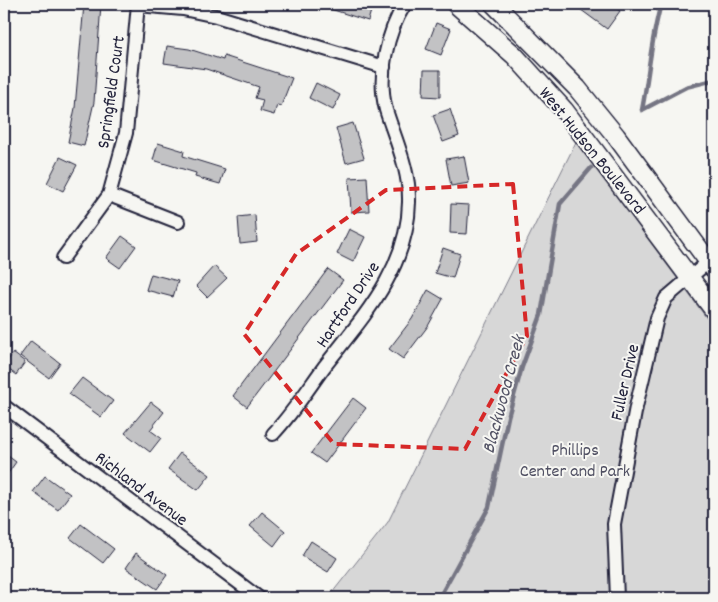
<svg xmlns="http://www.w3.org/2000/svg" width="718" height="602" viewBox="0 0 718 602" font-family="Dekko,sans-serif">
<style>
.green{fill:#d7d7d7;stroke:#7c7c89}
.lines{fill:none;stroke-linecap:round;stroke-linejoin:round}
.stream{stroke:#757583;stroke-width:4.5}
.building{fill:#c2c2c4;stroke:#22223b}
.street-casing{stroke:#22223b;stroke-width:16}
.secondary-casing{stroke:#22223b;stroke-width:21}
.street{stroke:#f6f6f2;stroke-width:12}
.secondary{stroke:#f6f6f2;stroke-width:18}
.marked{fill:none;stroke:#d62828;stroke-width:4;stroke-dasharray:10 6;stroke-linejoin:round}
.labels{text-anchor:middle;stroke-width:4;stroke-linejoin:round;paint-order:stroke}
.street-label{font-size:18px;fill:#22223b;stroke:#f6f6f2}
.park-label{font-size:18px;fill:#4f4f62;stroke:#f6f6f2}
.water-label{font-size:19px;font-style:italic;fill:#535365;stroke:#f6f6f2}
</style>
<rect width="100%" height="100%" fill="#f6f6f2"/>
<filter id="ink" filterUnits="userSpaceOnUse"><feTurbulence type="fractalNoise" baseFrequency=".02" numOctaves="2"/><feDisplacementMap in="SourceGraphic" scale="10" xChannelSelector="R" yChannelSelector="G"/><feConvolveMatrix kernelMatrix="1 2 1 2 8 2 1 2 1" color-interpolation-filters="sRGB"/></filter>
<g filter="url(#ink)">
<polygon class="green" points="576,142 714,328 714,598 328,598 388,522"/>
<g class="lines">
<g class="stream">
<path d="M 642,110 C 649,74 651,38 661,4"/>
<polyline points="642,110 686,87 714,80"/>
<polyline points="439,598 489,507 508,417 522,367 541,315 560,204 591,168"/>
</g>
</g>
<g class="building">
<polygon points="84,4 101,4 94,102 84,146 68,142 75,108"/>
<polygon points="321,4 373,4 368,21 321,6"/>
<polygon points="573,4 610,4 620,11 607,29"/>
<polygon points="436,23 451,29 441,55 426,49"/>
<polygon points="167,46 189,49 223,60 224,56 292,78 281,106 277,105 274,115 260,111 263,100 255,98 259,87 206,69 164,63"/>
<polygon points="424,70 440,70 440,97 423,96"/>
<polygon points="316,83 340,95 333,110 309,98"/>
<polygon points="450,109 459,136 443,142 433,115"/>
<polygon points="353,123 364,158 346,163 336,128"/>
<polygon points="158,143 184,151 183,156 225,169 220,184 195,177 196,173 153,160"/>
<polygon points="464,156 469,183 451,186 446,159"/>
<polygon points="60,157 77,165 63,191 47,183"/>
<polygon points="367,177 369,211 351,212 349,178"/>
<polygon points="451,204 469,205 467,234 450,233"/>
<polygon points="255,215 257,242 240,244 238,217"/>
<polygon points="349,229 365,237 353,262 337,254"/>
<polygon points="122,236 136,246 120,268 106,258"/>
<polygon points="443,248 460,254 453,278 435,273"/>
<polygon points="214,266 227,278 207,297 196,286"/>
<polygon points="328,269 343,280 247,407 233,396"/>
<polygon points="151,274 178,281 173,297 146,290"/>
<polygon points="428,290 443,299 428,326 403,359 389,349 412,319"/>
<polygon points="31,341 60,363 49,378 20,356"/>
<polygon points="13,353 25,362 16,375 4,366"/>
<polygon points="82,378 113,401 101,417 69,394"/>
<polygon points="353,398 366,408 325,463 311,453"/>
<polygon points="151,402 164,412 150,430 161,438 150,452 125,433"/>
<polygon points="4,453 16,462 4,479"/>
<polygon points="180,453 210,475 198,490 168,469"/>
<polygon points="45,476 70,494 58,510 33,492"/>
<polygon points="262,512 285,531 274,546 250,526"/>
<polygon points="81,524 114,549 103,563 70,538"/>
<polygon points="311,541 337,558 328,572 302,556"/>
<polygon points="136,553 167,575 157,589 126,568"/>
</g>
<g class="lines">
<defs>
<g id="street">
<polyline points="138,5 183,9 216,16 384,67"/>
<polyline points="109,195 178,222"/>
<polyline points="63,258 109,195 126,133 138,4"/>
<polyline points="4,406 259,598"/>
<path d="M 273,434 C 292,414 308,389 324,367 C 363,317 408,269 409,202 C 410,170 395,139 386,110 C 377,76 387,32 405,4"/>
<polyline points="617,598 614,524 636,407 657,318 666,298 714,257"/>
</g>
<g id="secondary">
<polyline points="456,4 514,55 564,110 714,310"/>
<polyline points="494,4 577,88 616,136 714,269"/>
</g>
</defs>
<use href="#street" class="street-casing"/>
<use href="#secondary" class="secondary-casing"/>
<use href="#street" class="street"/>
<use href="#secondary" class="secondary"/>
</g>
</g>
<path class="marked" d="M 513,184 L 527,336 L 465,449 L 334,444 L 244,334 L 296,254 L 386,190 Z"/>
<g class="labels">
<g class="street-label">
<text transform="translate(110 92) rotate(-82)" y="6">Springfield Court</text>
<text transform="translate(593 150) rotate(51)" y="6">West Hudson Boulevard</text>
<text transform="translate(347 304) rotate(-56)" y="6">Hartford Drive</text>
<text transform="translate(624 382) rotate(-77)" y="6">Fuller Drive</text>
<text transform="translate(142 488) rotate(37)" y="6">Richland Avenue</text>
</g>
<g class="park-label">
<text x="575" y="455">Phillips<tspan x="575" dy="21">Center and Park</tspan></text>
</g>
<g class="water-label">
<text transform="translate(502 394) rotate(-75)" y="7">Blackwood Creek</text>
</g>
</g>
<rect width="718" height="602" fill="none" stroke="#f6f6f2" stroke-width="20"/>
<rect x="10" y="10" width="698" height="582" fill="none" stroke="#22223b" stroke-width="2" filter="url(#ink)"/>
</svg>
